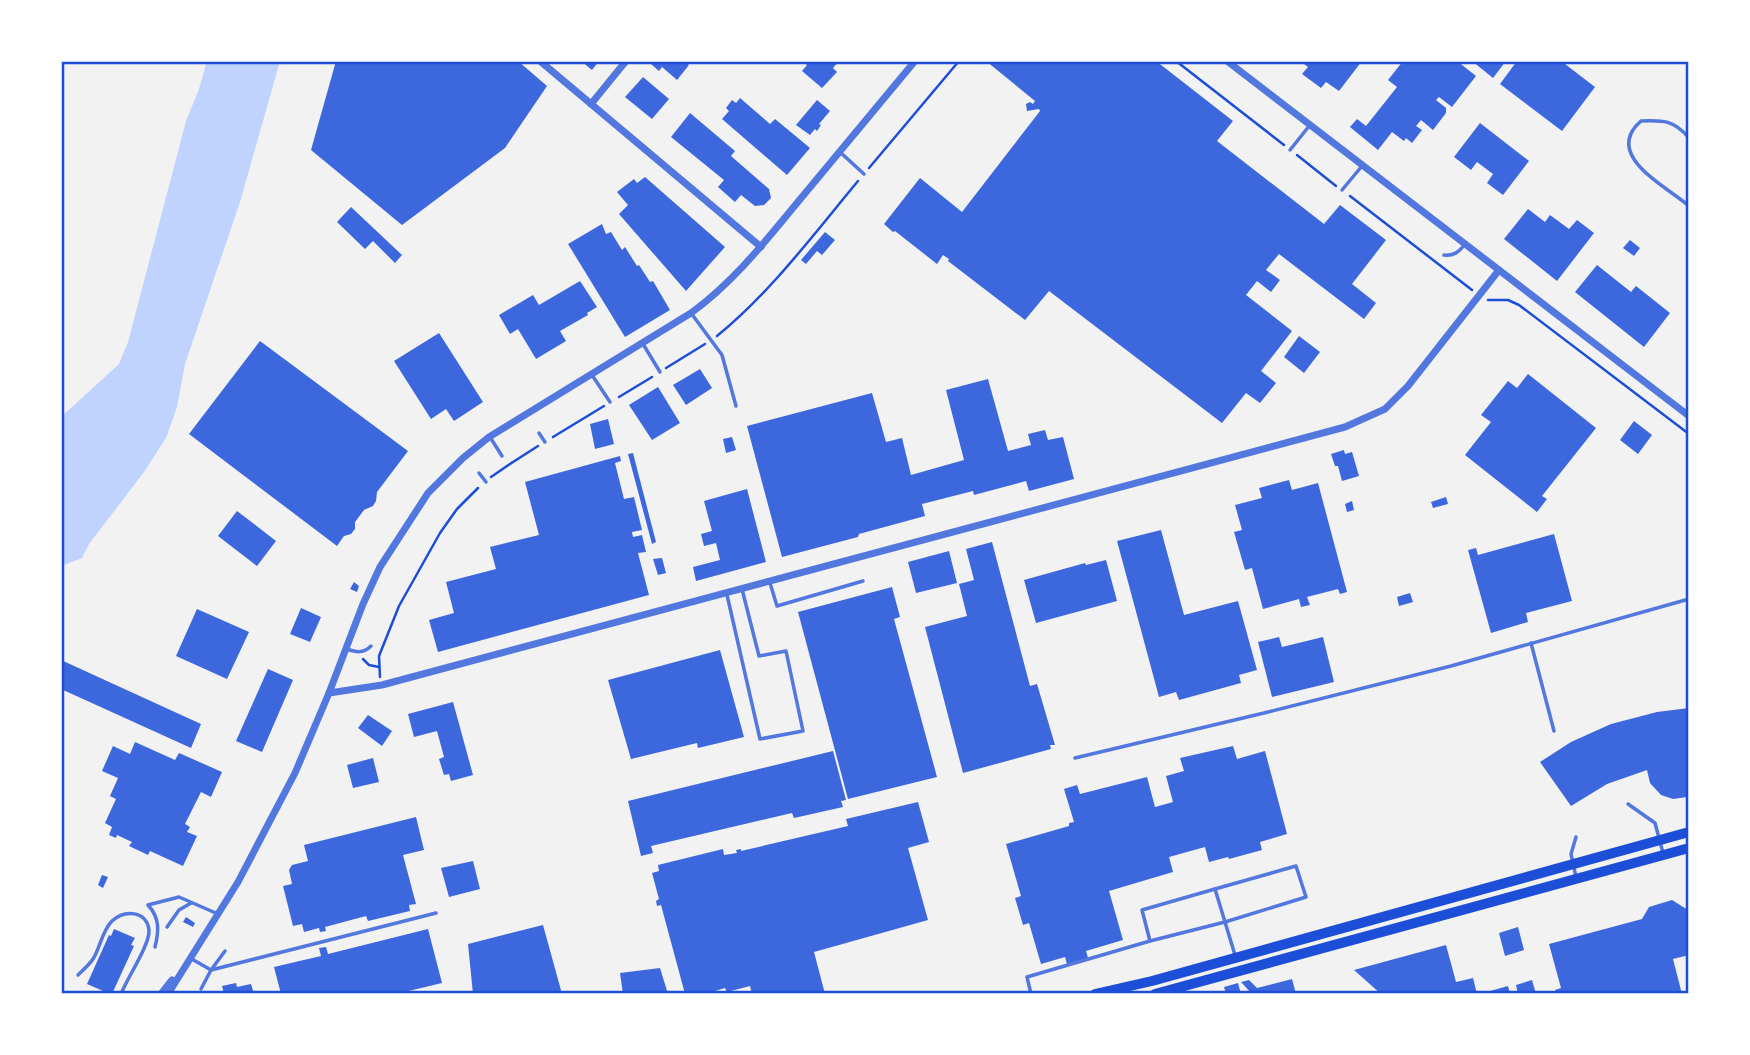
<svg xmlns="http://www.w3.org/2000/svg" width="1750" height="1055" viewBox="0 0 1750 1055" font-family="'Titillium Web',sans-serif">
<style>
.water{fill:#bfd3fe}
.building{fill:#3d67dc}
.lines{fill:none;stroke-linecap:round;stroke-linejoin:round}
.path{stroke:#1d4ed8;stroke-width:2.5}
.service{stroke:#5277de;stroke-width:3.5}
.minor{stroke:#5277de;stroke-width:7}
.primary{stroke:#1d4ed8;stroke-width:10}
.neatline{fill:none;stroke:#1d4ed8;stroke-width:2.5}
</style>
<rect width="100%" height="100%" fill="#f2f2f2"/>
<polygon class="water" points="207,61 280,61 240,202 185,364 177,407 166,438 144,472 89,544 82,558 61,566 61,417 119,364 128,342 186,121 199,89"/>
<g class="building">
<polygon points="336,61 518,61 547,86 505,148 402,225 311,150"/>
<polygon points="581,61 599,61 592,70"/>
<polygon points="653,61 684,61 689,65 677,80 662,67 659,71 651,64"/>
<polygon points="802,61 839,61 833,68 837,72 822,88 802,71 807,65"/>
<polygon points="986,61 1156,61 1233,121 1217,141 1324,224 1340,205 1386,240 1352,284 1376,303 1364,319 1279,254 1266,270 1280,280 1271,292 1257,281 1246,295 1292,331 1261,371 1276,383 1260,403 1246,393 1222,423 1049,291 1025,320 948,261 949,259 943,255 937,264 895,231 893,232 884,224 920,178 962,212 1040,111 1039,109 1027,111 1026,104 1030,102 1033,104 1035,101"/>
<polygon points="1300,61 1362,61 1339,91 1326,82 1321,88 1302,74 1308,67"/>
<polygon points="1403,61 1457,61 1476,76 1452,107 1439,97 1436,100 1446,108 1446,113 1433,130 1421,120 1416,126 1422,130 1412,143 1406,138 1404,141 1392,132 1378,150 1350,127 1357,119 1366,126 1397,87 1388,80"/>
<polygon points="1472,61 1506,61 1493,78"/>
<polygon points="1517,61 1561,61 1595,87 1562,131 1500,84"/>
<polygon points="643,77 669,99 652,119 625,97"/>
<polygon points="740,98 770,124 775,119 810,148 787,175 722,119 729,111 726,108 732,100 736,103"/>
<polygon points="817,100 830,111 819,124 821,125 817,131 815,129 810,135 796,125"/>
<polygon points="690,113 735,151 731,156 769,189 771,198 764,205 755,206 741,195 735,202 718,187 724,180 671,137"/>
<polygon points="1480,123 1529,161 1503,195 1487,183 1493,174 1477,162 1471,170 1454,157"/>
<polygon points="645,177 725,247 686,291 619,214 628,205 617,192 634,179 637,183"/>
<polygon points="351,207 402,255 395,263 373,241 365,249 337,222"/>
<polygon points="1528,209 1545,222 1550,215 1569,229 1577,220 1594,233 1557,281 1504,239"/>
<polygon points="602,224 606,234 611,232 622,250 625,247 637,266 639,265 650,282 653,281 670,310 625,337 568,244"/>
<polygon points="825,232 835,240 822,255 817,251 806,264 801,260"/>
<polygon points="1630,240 1640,248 1634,256 1623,248"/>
<polygon points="1597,265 1631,292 1636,286 1670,313 1644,347 1575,292"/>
<polygon points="580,281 597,307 587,313 588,315 560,331 566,341 536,359 518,329 510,334 499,315 533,295 539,305"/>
<polygon points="439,333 483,402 454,421 446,409 431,419 394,361"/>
<polygon points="1299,336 1320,352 1304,373 1284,357"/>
<polygon points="260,341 408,451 377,492 376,501 373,506 364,510 355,522 355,529 351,534 344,536 337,546 189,434"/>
<polygon points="700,369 712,388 686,405 673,385"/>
<polygon points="1528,374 1596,428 1542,496 1547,499 1537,512 1465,455 1491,422 1481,415 1508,381 1517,388"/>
<polygon points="988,379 1008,451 1031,445 1028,434 1045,430 1048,440 1063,437 1074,479 1029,491 1026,481 974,495 973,491 922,504 925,516 859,534 858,537 782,557 747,426 872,393 886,442 902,438 911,475 964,460 946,390"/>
<polygon points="658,387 680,423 652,440 629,405"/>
<polygon points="608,419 614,444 595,449 590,424"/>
<polygon points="1634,421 1652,435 1638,454 1620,440"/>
<polygon points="732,437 736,450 726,453 723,439"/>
<polygon points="1344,450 1345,454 1352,452 1359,476 1342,481 1338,466 1335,466 1331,454"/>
<polygon points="633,453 656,542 652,544 628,454"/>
<polygon points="620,456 621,461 615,463 624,499 634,497 642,530 632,532 633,537 642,535 646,552 638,553 649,595 438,652 429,620 454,613 446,582 496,569 490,547 539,535 525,482"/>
<polygon points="1289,480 1292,490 1318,483 1347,592 1340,594 1338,589 1307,597 1310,605 1301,607 1299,599 1263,609 1252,568 1245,570 1234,532 1242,530 1235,505 1262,498 1259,488"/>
<polygon points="747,489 766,562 696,581 693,567 720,560 716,543 704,546 701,534 712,531 704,501"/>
<polygon points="1446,497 1448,504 1433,508 1431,502"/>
<polygon points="1352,501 1354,510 1347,512 1345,504"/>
<polygon points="237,511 276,541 257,566 218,536"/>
<polygon points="1161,530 1184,615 1238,601 1257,670 1239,675 1241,683 1179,700 1176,692 1159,697 1117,541"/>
<polygon points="1554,534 1572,601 1526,613 1528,622 1491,633 1468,550 1476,548 1478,555"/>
<polygon points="992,542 1030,686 1037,684 1055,745 1050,745 1051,749 963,773 925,627 967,616 959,584 974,580 966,549"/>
<polygon points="949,551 957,583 916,593 908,562"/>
<polygon points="662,558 666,573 658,575 653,559"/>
<polygon points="1106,560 1117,601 1036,623 1024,580 1085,563 1086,565"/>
<polygon points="354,582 359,586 357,592 350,589"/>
<polygon points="892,587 900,617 894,619 937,777 848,799 798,612"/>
<polygon points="1410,593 1413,602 1399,606 1397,597"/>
<polygon points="301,608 321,617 310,642 290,634"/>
<polygon points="197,609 249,632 227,679 176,656"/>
<polygon points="1279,637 1282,647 1323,637 1334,682 1272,697 1258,642"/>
<polygon points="720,650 744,737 698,748 697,743 631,759 608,680"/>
<polygon points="61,660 201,724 191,748 61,689"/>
<polygon points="268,669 293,680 262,752 236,741"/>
<polygon points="453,702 473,775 451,781 449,774 444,775 439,759 444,757 437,731 414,737 408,714"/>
<polygon points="1689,708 1689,796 1687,797 1673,799 1661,795 1650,783 1647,770 1607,784 1571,806 1540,762 1571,742 1611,724 1657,712"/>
<polygon points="368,715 392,731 382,746 358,728"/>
<polygon points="135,742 175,760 179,753 222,772 211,797 201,792 185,824 190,827 187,832 197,836 183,866 150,851 148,855 129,846 132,842 117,835 116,838 109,835 112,827 105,823 116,799 110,796 118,778 102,771 113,746 130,754"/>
<polygon points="1233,746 1237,759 1265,751 1287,834 1260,842 1262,850 1229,859 1228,857 1209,862 1205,847 1169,857 1173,872 1109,891 1123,940 1086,951 1088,958 1067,964 1065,957 1041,964 1029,923 1023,925 1015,898 1021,896 1006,844 1069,826 1069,823 1074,822 1064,789 1077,785 1080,794 1147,777 1155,807 1173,802 1166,776 1184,771 1180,758"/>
<polygon points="833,751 846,800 841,801 843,807 794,818 792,813 651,846 653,853 641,856 628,801"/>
<polygon points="373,758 379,782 353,788 347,765"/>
<polygon points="918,802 929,842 908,848 928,920 814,952 825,994 752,994 750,986 727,992 725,988 705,994 685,994 661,905 657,906 656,901 659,899 652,873 659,871 658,865 723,849 724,855 737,853 736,850 741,849 741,851 848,826 846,819"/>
<polygon points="416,817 424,850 403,855 416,904 409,905 410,911 368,921 366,916 325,927 326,931 320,932 319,928 304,932 302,924 293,926 283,886 292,884 289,870 292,865 308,861 304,845"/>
<polygon points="473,861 480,889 449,897 441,868"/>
<polygon points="102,875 108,877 103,888 98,885"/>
<polygon points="1672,900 1688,910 1689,914 1689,955 1673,959 1682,994 1556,994 1555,990 1561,988 1549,944 1642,919 1649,907"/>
<polygon points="186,917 195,923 193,927 183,922"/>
<polygon points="543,925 562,994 473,994 468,944"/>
<polygon points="1518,927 1524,950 1505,956 1499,933"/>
<polygon points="114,929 135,938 131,945 134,946 112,994 110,994 87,984 109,935 111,936"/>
<polygon points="428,929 442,983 396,994 281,994 274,967 321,956 319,948 326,947 328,954"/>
<polygon points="1446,945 1456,982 1473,978 1477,994 1381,994 1354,970"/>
<polygon points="660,968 668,994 623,994 620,973"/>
<polygon points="1292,979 1296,994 1252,994 1241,982 1249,980 1257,988"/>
<polygon points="1532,980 1536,994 1518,994 1516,985"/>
<polygon points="236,983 237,987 251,984 254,994 224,994 222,986"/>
<polygon points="1238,983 1241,994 1226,994 1224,987"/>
<polygon points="1508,986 1510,994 1483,994 1483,993"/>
</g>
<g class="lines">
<g class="path">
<polyline points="1176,61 1284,145"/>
<polyline points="1297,155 1336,186"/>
<polyline points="869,168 959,61"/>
<polyline points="1350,196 1472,290"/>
<polyline points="1488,300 1508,300 1519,305 1689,434"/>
<path d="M 717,336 C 771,292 813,235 858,181"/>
<polyline points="666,368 705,344"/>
<polyline points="619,397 652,377"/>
<polyline points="553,437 604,406"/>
<polyline points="491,477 507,466 538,446"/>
<polyline points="363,659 369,665 379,667"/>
<polyline points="380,677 379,656 399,606 440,533 457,509 478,488"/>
</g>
<g class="service">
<path d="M 1689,138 C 1674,120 1663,120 1641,121 C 1602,155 1666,186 1689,206"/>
<polyline points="1290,150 1310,125"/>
<polyline points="841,153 864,174"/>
<polyline points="1342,190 1362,166"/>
<path d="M 1444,255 C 1454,256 1459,252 1465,244"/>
<polyline points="691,313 722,355 736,406"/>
<polyline points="643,344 660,372"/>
<polyline points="592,375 610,402"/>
<polyline points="539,433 545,442"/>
<polyline points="490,437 502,456"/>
<polyline points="479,473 486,482"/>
<polyline points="770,583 777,606 863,581"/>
<polyline points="727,595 760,739 803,731 786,651 759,656 742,589"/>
<polyline points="1531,643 1554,731"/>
<path d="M 346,649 C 356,652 363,654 371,646"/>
<polyline points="1075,758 1264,713 1451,666 1689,599"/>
<polyline points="1628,804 1655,823 1663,853"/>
<polyline points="1576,837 1571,854 1576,877"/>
<polyline points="167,927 179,910 191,903"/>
<polyline points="1150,941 1225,922 1306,897 1296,866 1215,889 1235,955"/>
<path d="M 155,947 C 159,931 160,918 148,905 L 179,897 L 218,914"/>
<polyline points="190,958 211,970 436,913"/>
<path d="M 78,975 C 83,970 89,965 93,959 C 100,948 102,931 112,921 C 125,909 147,911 149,930 C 150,945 127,978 121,994"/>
<polyline points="201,989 211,970 225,951"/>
<polyline points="1031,994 1027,977 1150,941 1142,910 1215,889"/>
</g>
<g class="minor">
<polyline points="540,61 761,247"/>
<polyline points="1227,61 1689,416"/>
<polyline points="591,104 626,61"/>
<polyline points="329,693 382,685 1345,427 1385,409 1408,386 1499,270"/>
<polyline points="161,994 172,980"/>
<path d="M 168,994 L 238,882 L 295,773 L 329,693 L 363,604 L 380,567 L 428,493 L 463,458 L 489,437 L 691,313 C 735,281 767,239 802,197 C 839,152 877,107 915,61"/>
</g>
<g class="primary">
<polyline points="1095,994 1152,981 1689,832"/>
<polyline points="1155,994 1689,848"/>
</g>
</g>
<rect width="1750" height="1055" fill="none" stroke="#ffffff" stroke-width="126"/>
<rect x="63" y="63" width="1624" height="929" class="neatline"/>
</svg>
